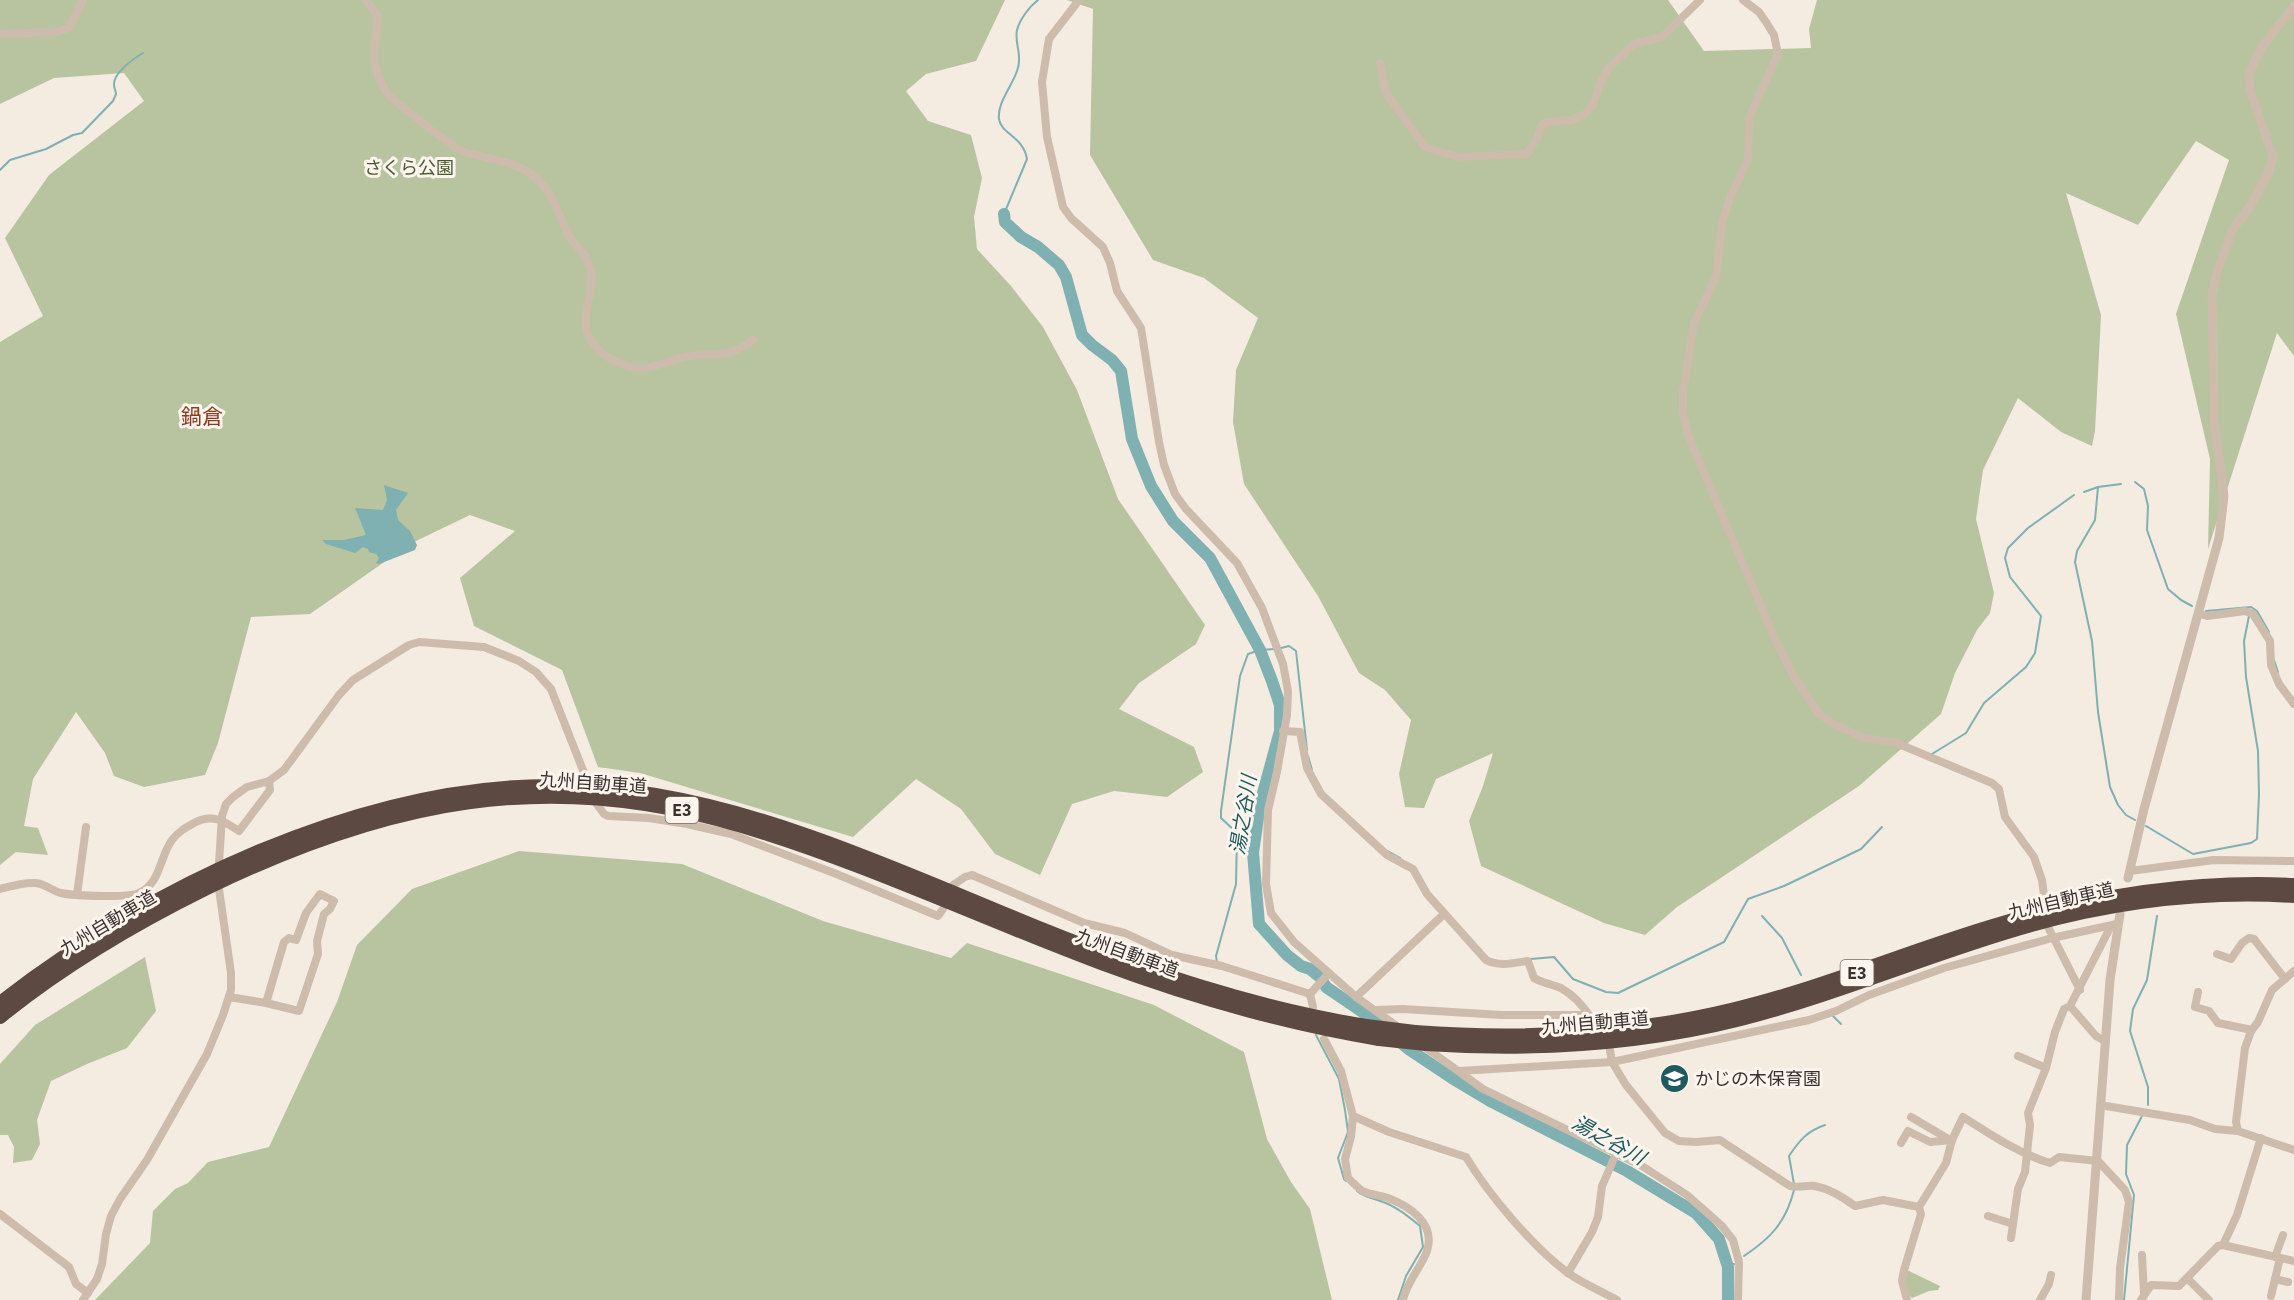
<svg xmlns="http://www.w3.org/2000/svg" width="2294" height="1300" viewBox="0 0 2294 1300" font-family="'IBM Plex Sans','Noto Sans JP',sans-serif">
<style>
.green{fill:#b8c4a0}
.water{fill:#7fb0b2}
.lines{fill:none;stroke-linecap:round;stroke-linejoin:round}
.stream{stroke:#7fb0b2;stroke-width:2}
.river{stroke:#7fb0b2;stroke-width:12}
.minor{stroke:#cdbbac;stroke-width:8}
.tertiary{stroke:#cdbbac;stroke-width:9}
.motorway{stroke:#5c4a42;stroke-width:14}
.motorway-bridge{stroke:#5c4a42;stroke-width:14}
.labels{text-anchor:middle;stroke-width:6;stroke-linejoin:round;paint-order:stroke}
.shield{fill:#fbf5ee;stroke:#756b66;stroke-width:1.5}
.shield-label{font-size:16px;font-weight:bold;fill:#3b302b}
.park-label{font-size:18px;fill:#4a5a2e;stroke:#fbf5ee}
.street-label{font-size:18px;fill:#3b302b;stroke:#fbf5ee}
.poi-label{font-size:18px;fill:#3b302b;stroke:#fbf5ee;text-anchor:start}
.water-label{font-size:20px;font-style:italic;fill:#1f5a5e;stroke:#fbf5ee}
.quarter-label{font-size:21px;fill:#8c3b22;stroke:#fbf5ee}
</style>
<rect width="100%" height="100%" fill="#f4ebe1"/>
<g class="green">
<polygon points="0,0 1005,0 976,61 926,74 906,91 928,121 971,135 982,178 974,217 977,249 1011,286 1043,327 1077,390 1118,499 1205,625 1196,644 1139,683 1119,709 1194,747 1203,772 1167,797 1114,791 1072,804 1040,875 995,854 961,809 916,779 853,837 640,773 598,767 562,670 474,626 460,578 515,531 470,515 410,544 310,614 251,617 218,743 205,775 144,787 114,776 105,753 76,712 33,779 24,826 38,828 48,855 16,852 0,865 0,342 43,316 5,238 49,175 144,101 124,73 54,78 0,104"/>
<polygon points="1067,0 1668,0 1704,51 1811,48 1809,29 1817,0 2294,0 2294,356 2277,333 2208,549 2210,459 2176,314 2229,160 2196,141 2138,225 2066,193 2101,315 2095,431 2092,446 2061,432 2018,398 1983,470 1976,519 1994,593 1990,613 1977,630 1955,673 1941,714 1859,786 1677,907 1645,935 1604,923 1481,866 1469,821 1483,786 1493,753 1436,779 1424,808 1405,807 1399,774 1411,720 1385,690 1359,673 1318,596 1244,484 1233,422 1236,370 1258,318 1204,278 1153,260 1090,155 1093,9"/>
<polygon points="519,851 682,864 823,921 951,958 967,943 1154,1005 1244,1052 1267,1139 1291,1182 1310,1209 1332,1300 95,1300 150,1243 153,1211 175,1189 188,1183 208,1162 269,1147 337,1002 357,945 412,889"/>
<polygon points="145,957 156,1011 127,1048 87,1064 51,1081 37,1120 40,1144 32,1160 13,1163 14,1147 8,1135 0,1135 0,1064 35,1025"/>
<path d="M 1907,1270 L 1940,1286 L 1938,1290 L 1929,1291 L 1912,1298 C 1904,1292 1905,1280 1907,1270 Z"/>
</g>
<polygon class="water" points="384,485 408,493 396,510 398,520 410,531 417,545 415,550 379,564 376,563 379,558 376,554 369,552 368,549 363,547 355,553 326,544 322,540 344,540 366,535 355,508 383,510 387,500"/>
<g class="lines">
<g class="stream">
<path d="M 0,170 L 10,160 L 46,149 L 73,135 L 82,133 L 113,101 L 116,94 C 116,91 114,88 114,85 C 113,73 134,58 143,53"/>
<path d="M 1004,214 L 1027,159 C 1023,136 1001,134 999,119 C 997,103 1012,86 1017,71 C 1023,55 1014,43 1017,30 C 1020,19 1029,7 1038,0"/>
<polyline points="2135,482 2144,489 2148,506 2147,530 2168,589 2181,600 2192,606"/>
<polyline points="2098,487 2095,520 2077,551 2075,562 2092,641 2098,712 2110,787 2118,805 2126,815 2135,820"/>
<polyline points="2084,492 2098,487 2121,484"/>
<polyline points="2206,611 2251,607 2257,611 2269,632"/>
<polyline points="1281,648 1289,646 1296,651 1307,750"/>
<polyline points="2274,660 2278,672"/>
<polyline points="1932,754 1966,733 1984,703 2026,667 2035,653 2041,616 2010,577 2005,558 2008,548 2028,528 2074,495"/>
<polyline points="1308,756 1312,770"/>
<polyline points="2146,826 2193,854 2251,843 2257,839 2259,794 2258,751 2246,677 2244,641 2249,616"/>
<polyline points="1387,851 1400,858"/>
<polyline points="1762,916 1782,938 1801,975"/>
<polyline points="1531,959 1554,957 1573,979 1606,992 1618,993 1724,942 1748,899 1784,886 1861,849 1882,827"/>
<polyline points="1217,962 1216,956 1236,884 1237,833 1221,818 1221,811 1240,676 1248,654 1260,650 1275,649"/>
<polyline points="1833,1016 1841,1024"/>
<polyline points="1316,1035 1339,1079 1345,1110 1348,1132 1338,1158 1344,1179 1346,1181"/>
<polyline points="2148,1105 2148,1087 2130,1031 2133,1009 2147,980 2157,916"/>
<path d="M 1794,1184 L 1789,1156 C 1799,1141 1807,1131 1825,1125"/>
<path d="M 1357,1191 C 1365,1198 1374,1198 1383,1202 C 1397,1207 1409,1217 1420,1226 L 1423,1247 L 1406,1276 L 1398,1300"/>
<path d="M 1744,1256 C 1771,1238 1786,1222 1794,1190"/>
<polyline points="1728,1267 1734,1264"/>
<polyline points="2124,1300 2134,1195 2126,1174 2127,1145 2143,1114"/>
</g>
<polyline class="river" points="1004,214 1005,222 1021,237 1038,247 1059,265 1066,277 1082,335 1092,345 1112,360 1121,371 1132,439 1151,486 1173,521 1210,558 1260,650 1272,681 1280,705 1280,731 1260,804 1253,853 1259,924 1287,955 1301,966 1310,969 1320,977 1326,987 1367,1015 1410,1050 1452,1078 1492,1102 1627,1171 1696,1213 1719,1239 1728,1267 1728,1300"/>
<g class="minor">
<path d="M 366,0 L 377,15 C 378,35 370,54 378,74 C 380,80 384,89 388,94 C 394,101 456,150 464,152 C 494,161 523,160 545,187 C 557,202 560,220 569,236 C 577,248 588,255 591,270 C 594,288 585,306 586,324 C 586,349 621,370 645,368 C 657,366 669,362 680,358 C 712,349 723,363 753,340"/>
<polyline points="1079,0 1049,39 1042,82 1047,137 1063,207 1071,218 1103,247 1110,263 1117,291 1141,328 1159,442 1164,465 1175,494 1186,509 1237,563 1262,608 1283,664 1288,691 1287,715 1277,772 1268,810 1266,884 1271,913 1294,942 1356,997 1401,1029"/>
<polyline points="1743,0 1759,12 1766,22 1774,35 1778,54 1749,118 1748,160 1730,198 1722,223 1716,277 1694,323 1683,391 1683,413 1688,435 1775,639 1793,675 1819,714 1832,723 1864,738 1894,742 1992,783 1999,789 2005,817 2034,857 2042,880 2045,903"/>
<polyline points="0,34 57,32 69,28 83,0"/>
<polyline points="1380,63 1385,90 1388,96 1425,147 1459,157 1527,154 1536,141 1542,125 1547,122 1572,120 1585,114 1592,106 1602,79 1609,68 1634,44 1662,37 1700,0"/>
<polyline points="2198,613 2207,616 2245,611 2253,614 2270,641 2271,665 2279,684 2294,704"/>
<path d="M 1283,731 L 1300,732 L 1307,768 L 1321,794 L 1387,855 L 1413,869 L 1427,894 L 1486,960 C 1500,967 1513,963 1528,961 L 1534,978 C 1542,983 1552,984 1561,988 C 1575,996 1586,1009 1594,1023"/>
<polyline points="596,803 604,814 608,816 649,818 687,824 731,834 834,873 938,916 943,909"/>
<polyline points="219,863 222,816 226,804 233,797 247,787 269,781 284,770 339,695 353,680 409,645 419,642 484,647 519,661 536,672 551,689 586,778"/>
<polyline points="2130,871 2214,860 2294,861"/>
<polyline points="953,885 965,877 972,875 1084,923 1125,933 1172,955 1222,966 1310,994"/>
<path d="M 0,889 C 11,886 24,882 36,883 C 45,884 53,891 61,893 C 74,896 129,898 139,893 C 161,883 159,858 172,840 C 178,832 185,828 194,823 C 212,813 224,821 239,831 L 270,790 L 269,781"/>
<polyline points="77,895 86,827"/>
<polyline points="2048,927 2080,990"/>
<polyline points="2217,954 2231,959 2242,943 2249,938 2254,939 2285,979"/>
<polyline points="2198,992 2195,1007 2209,1011 2218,1023 2252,1030"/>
<polyline points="1310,994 1329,973"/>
<polyline points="1310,994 1313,1007"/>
<polyline points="229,997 266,1003 299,1011 318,954 317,941 324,914 330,909 334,901 320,894 306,913 296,940 289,938 284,942 266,1003"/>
<polyline points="1356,997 1444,914"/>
<polyline points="1377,1010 1403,1009 1501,1015 1589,1015"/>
<path d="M 1324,1039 L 1341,1071 L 1353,1116 L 1351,1137 L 1345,1159 L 1348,1178 C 1353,1182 1359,1190 1365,1192 C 1372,1195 1380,1195 1388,1198 C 1409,1206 1436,1223 1427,1251 C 1421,1268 1407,1281 1403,1300"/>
<polyline points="2105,1041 2096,1036 2070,1006 2111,926"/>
<polyline points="1422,1045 1483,1089 1642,1166 1687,1195 1722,1226 1733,1240 1739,1262 1738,1300"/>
<path d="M 1610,1050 L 1612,1062 L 1626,1085 L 1665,1133 L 1679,1141 L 1696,1142 L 1720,1140 L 1790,1186 C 1799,1188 1807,1185 1815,1186 C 1830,1189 1843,1197 1855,1206 L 1883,1200 L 1919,1207"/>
<polyline points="2018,1056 2046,1068"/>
<polyline points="1459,1071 1612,1062 1809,1020 1836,1011 1869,995 1944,968 2052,938 2117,924"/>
<polyline points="2100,1105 2190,1120 2215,1129 2238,1131 2294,1150"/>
<path d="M 1353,1116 L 1389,1132 L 1466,1157 C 1489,1195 1532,1246 1568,1273 C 1582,1283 1601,1291 1617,1300"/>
<polyline points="1911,1117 1950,1140"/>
<polyline points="2238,1131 2236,1122 2245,1048 2251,1031 2258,1022 2272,990 2294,971"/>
<polyline points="1901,1143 1908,1131 1930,1142 1952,1140"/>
<polyline points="0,1214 69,1267 76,1284 88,1293"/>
<polyline points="1988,1216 2013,1224"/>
<polyline points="2011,1238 2018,1189 2025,1172 2030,1125 2028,1113 2046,1068 2055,1032 2064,1009 2070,1006"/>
<polyline points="2223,1245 2294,1261"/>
<polyline points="2142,1255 2144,1294"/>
<polyline points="2275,1257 2283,1235"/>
<polyline points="1568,1273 1592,1232 1598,1217 1602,1186 1616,1154"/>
<polyline points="2187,1278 2209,1300"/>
<polyline points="2275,1279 2288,1282"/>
<polyline points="2271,1296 2280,1258"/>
<polyline points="83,1300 97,1279 102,1264 106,1234 111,1216 120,1199 147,1160 207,1054 223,1015 231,990 231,973 219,889"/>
<path d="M 1907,1300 L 1902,1281 L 1904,1270 L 1921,1214 L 1919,1207 L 1946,1163 L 1952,1140 L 1963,1117 C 1991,1135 2018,1153 2050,1163 L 2059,1157 L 2098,1161 L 2125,1190 L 2129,1202 L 2120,1268 L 2119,1300"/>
<polyline points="2040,1300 2049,1284 2051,1275"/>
<polyline points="2141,1300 2151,1285 2179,1286 2218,1246 2223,1245 2237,1215 2261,1138"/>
</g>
<g class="tertiary">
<polyline points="2128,878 2144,809 2219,538 2224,496 2214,419 2212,295 2217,272 2232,231 2249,208 2268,174 2273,157 2250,90 2249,73 2262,47 2294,6"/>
<polyline points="2086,1300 2110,980 2120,914"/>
</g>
<g class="motorway">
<path d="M 0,1003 C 149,887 364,784 556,786 C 642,786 726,807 806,835 C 887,863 965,898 1044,930 C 1148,972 1255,1008 1366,1026"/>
<path d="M 0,1017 C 63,966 134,924 207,888 C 386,801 547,767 742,826 C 865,863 981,918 1101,963 C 1192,997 1283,1023 1379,1039"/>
<path d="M 1415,1032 C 1523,1040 1629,1035 1735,1009 C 1826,987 1913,949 2003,923 C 2098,895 2195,880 2294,885"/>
<path d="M 1426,1044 C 1531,1051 1638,1045 1741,1019 C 1830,996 1916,960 2004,933 C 2097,904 2196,890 2294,896"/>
</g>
<g class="motorway-bridge">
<polyline points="1366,1026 1415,1032"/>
<polyline points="1379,1039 1426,1044"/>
</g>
</g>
<defs>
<symbol id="school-disc" viewBox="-11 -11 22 22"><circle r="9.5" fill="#1f5a5e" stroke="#fbf5ee"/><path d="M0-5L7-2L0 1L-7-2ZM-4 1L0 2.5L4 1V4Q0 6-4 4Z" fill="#fff"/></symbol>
</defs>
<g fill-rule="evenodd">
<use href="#school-disc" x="1658" y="1062" width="33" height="33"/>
</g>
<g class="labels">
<g class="shield">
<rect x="665.5" y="797" width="33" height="26" rx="4.5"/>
<rect x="1840.5" y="960" width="33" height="26" rx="4.5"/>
</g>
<g class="shield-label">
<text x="682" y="816">E3</text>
<text x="1857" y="979">E3</text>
</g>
<g class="park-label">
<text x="409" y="174">さくら公園</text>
</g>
<g class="street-label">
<text transform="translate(593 783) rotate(4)" y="6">九州自動車道</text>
<text transform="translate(2061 901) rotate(-13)" y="6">九州自動車道</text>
<text transform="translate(108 923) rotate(-31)" y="6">九州自動車道</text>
<text transform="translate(1127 953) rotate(20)" y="6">九州自動車道</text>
<text transform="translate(1595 1023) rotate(-5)" y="6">九州自動車道</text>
</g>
<g class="poi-label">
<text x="1695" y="1085">かじの木保育園</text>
</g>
<g class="water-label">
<text transform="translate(1243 815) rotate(-81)" y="7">湯之谷川</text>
<text transform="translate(1609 1140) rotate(29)" y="7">湯之谷川</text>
</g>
<g class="quarter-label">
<text x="202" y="424">鍋倉</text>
</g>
</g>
</svg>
